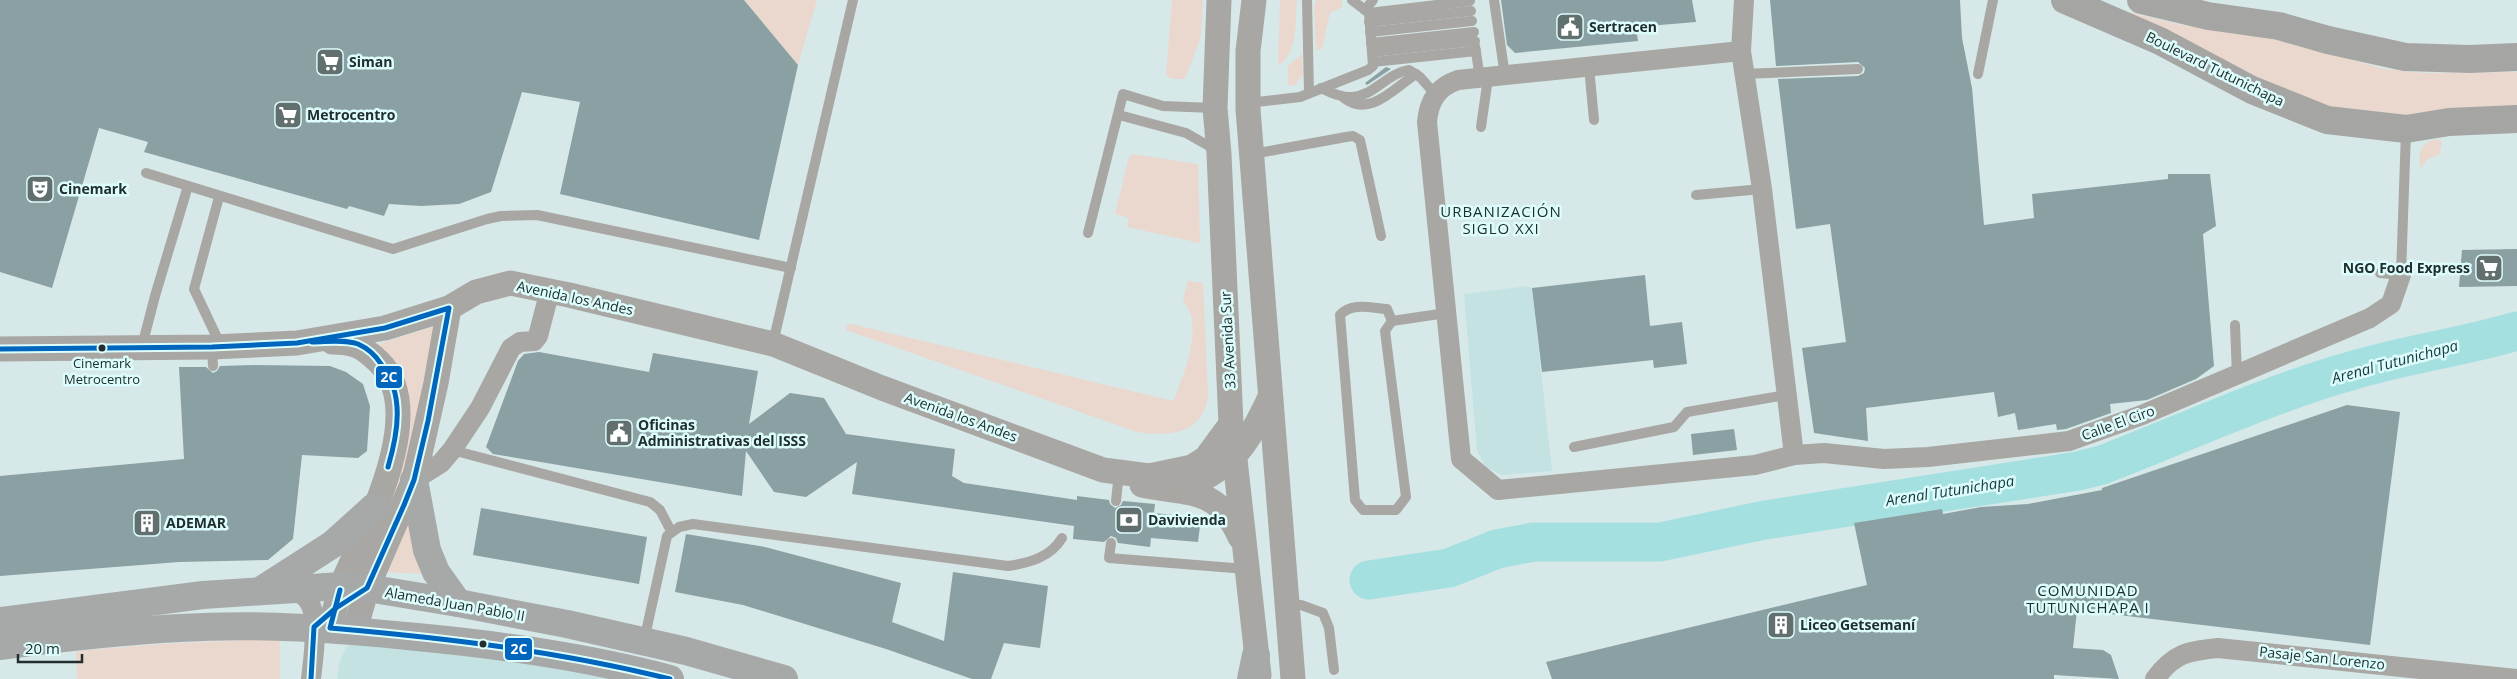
<svg xmlns="http://www.w3.org/2000/svg" width="2517" height="679" viewBox="0 0 2517 679" font-family="'Open Sans',sans-serif">
<style>
.built{fill:#c4e2e2}
.green{fill:#ead8ce}
.lines{fill:none;stroke-linecap:round;stroke-linejoin:round}
.river{stroke:#a5e0e1;stroke-width:39}
.building{fill:#8aa0a2}
.service{stroke:#a8a7a3;stroke-width:10}
.minor{stroke:#a8a7a3;stroke-width:20}
.tertiary{stroke:#a8a7a3;stroke-width:25}
.secondary{stroke:#a5a6a3;stroke-width:28}
.primary{stroke:#a7a9a8;stroke-width:28}
.bus-1-casing{stroke:#ddfdfd;stroke-width:9}
.bus-1{stroke:#0065bd;stroke-width:5}
.bus-dot{fill:#222e2e;stroke:#ddfdfd;stroke-width:2}
.labels{text-anchor:middle;stroke-width:5;stroke-linejoin:round;paint-order:stroke}
.bus-label{font-size:13px;fill:#222e2e;stroke:#ddfdfd}
.poi-label{font-size:14px;font-weight:bold;fill:#222e2e;stroke:#ddfdfd;text-anchor:start}
.street-label{font-size:14px;fill:#222e2e;stroke:#ddfdfd}
.neighbourhood-label{font-size:15px;letter-spacing:1px;fill:#222e2e;stroke:#ddfdfd}
.water-label{font-size:15px;font-style:italic;fill:#163b3c;stroke:#ddfdfd}
.line-badge{stroke:#ddfdfd;stroke-width:2}
.badge-label{font-size:14px;text-anchor:middle;font-weight:bold;fill:#fff}
</style>
<rect width="100%" height="100%" fill="#d7e8e9"/>
<g class="built">
<polygon points="1527,286 1532,288 1552,471 1502,475 1485,467 1477,450 1464,294"/>
<polygon points="361,640 641,679 337,679 339,663 346,648 352,642"/>
</g>
<g class="green">
<polygon points="744,0 817,0 798,65"/>
<polygon points="1172,0 1203,0 1201,37 1185,79 1173,79 1166,76"/>
<path d="M 1280,0 L 1297,0 C 1295,22 1299,52 1278,66 Z"/>
<polygon points="1316,0 1342,0 1342,7 1330,13 1322,48 1316,51 1314,7"/>
<polygon points="2096,4 2182,25 2271,36 2384,69 2426,73 2517,72 2517,110 2401,116 2328,110"/>
<polygon points="1302,54 1303,75 1295,85 1288,86 1288,66"/>
<path d="M 2432,140 L 2440,140 L 2442,143 L 2439,155 L 2428,159 L 2421,168 C 2417,155 2420,146 2432,140 Z"/>
<polygon points="1132,154 1198,164 1200,243 1127,227 1129,218 1115,214 1128,160"/>
<path d="M 1188,281 L 1203,283 L 1208,395 C 1204,434 1169,437 1137,432 L 846,330 L 847,325 L 852,324 L 1173,401 C 1183,378 1195,346 1192,321 C 1192,314 1186,306 1183,299 Z"/>
<polygon points="432,327 436,328 416,440 387,519 402,385 395,362 376,345"/>
<polygon points="408,514 428,574 385,572"/>
<polygon points="266,639 280,641 280,679 77,679 76,651 159,644"/>
</g>
<g class="lines">
<path class="river" d="M 1369,580 L 1449,568 L 1497,549 L 1534,542 L 1660,542 L 1765,520 L 2078,471 L 2102,465 C 2185,433 2268,394 2354,370 C 2408,354 2463,347 2517,331"/>
</g>
<g class="building">
<polygon points="0,0 744,0 798,65 759,240 560,194 580,102 522,92 491,192 459,204 421,206 389,204 384,216 349,206 347,209 144,152 148,142 99,128 52,288 0,272"/>
<polygon points="1501,0 1692,0 1696,22 1636,27 1638,41 1515,53 1507,45"/>
<polygon points="1770,0 1960,0 1962,38 1972,88 1984,225 2034,218 2032,194 2168,179 2168,174 2210,174 2216,226 2203,234 2214,366 2196,379 2147,400 2110,404 2111,413 2066,429 2057,430 2056,424 2018,430 2015,413 1998,417 1994,392 1866,408 1868,441 1814,433 1802,348 1846,342 1830,224 1796,229 1778,79 1858,76 1864,73 1865,68 1858,62 1776,66"/>
<polygon points="1386,67 1391,69 1367,85 1365,83"/>
<polygon points="2517,249 2517,286 2459,287 2462,250"/>
<polygon points="1645,275 1650,326 1682,322 1687,364 1654,368 1653,360 1542,372 1532,288"/>
<polygon points="539,352 649,372 653,353 758,371 749,424 790,393 824,398 846,434 955,449 952,476 964,483 1077,500 1077,496 1109,500 1110,504 1115,508 1121,505 1123,501 1155,504 1154,513 1184,516 1183,524 1200,526 1198,542 1151,538 1150,547 1118,543 1116,538 1111,536 1104,542 1073,539 1074,526 852,494 857,462 806,497 774,492 746,451 742,496 493,454 486,447 518,361 524,354"/>
<polygon points="254,365 330,366 346,372 363,384 370,406 367,451 358,458 302,455 293,539 268,560 179,562 0,576 0,476 184,459 179,367 206,367 213,373 217,371 220,366"/>
<polygon points="2347,405 2400,412 2370,645 2077,610 2073,648 2103,650 2111,655 2119,679 2054,675 2054,679 1552,679 1546,662 1867,585 1854,523 1942,509 1943,514 1981,507 2028,504 2102,490 2102,488"/>
<polygon points="1734,429 1737,450 1693,455 1691,434"/>
<polygon points="481,508 647,537 639,584 473,555"/>
<polygon points="686,534 765,547 901,583 892,622 944,641 953,572 1048,586 1040,648 1004,643 991,679 972,679 886,649 743,605 675,592"/>
</g>
<g class="lines">
<g class="service">
<polyline points="1307,0 1309,93"/>
<polyline points="1494,0 1505,76"/>
<polyline points="1365,10 1373,0"/>
<polyline points="1369,13 1470,1"/>
<polyline points="1369,22 1471,11"/>
<polyline points="1370,32 1472,21"/>
<polyline points="1371,43 1474,32"/>
<polyline points="1475,46 1480,78"/>
<polyline points="1372,52 1475,41"/>
<polyline points="1373,62 1476,51"/>
<polyline points="1589,67 1594,120"/>
<polyline points="1744,74 1858,69"/>
<polyline points="1978,74 1993,0"/>
<path d="M 1321,88 C 1330,92 1341,98 1352,97 C 1374,96 1387,73 1409,70 L 1420,77 L 1435,94"/>
<path d="M 1344,98 C 1370,118 1394,88 1416,74"/>
<polyline points="1248,103 1300,97 1368,70 1373,66 1369,13 1352,0"/>
<polyline points="1119,115 1186,133 1216,150"/>
<polyline points="1481,127 1488,78"/>
<polyline points="1253,154 1346,137 1353,136 1360,140 1381,236"/>
<polyline points="146,173 393,249 487,219 501,216 537,215 791,268"/>
<polyline points="1696,195 1762,189"/>
<polyline points="219,197 194,289 221,346"/>
<polyline points="1088,233 1123,94 1163,106 1214,108"/>
<polyline points="2380,273 2401,275 2406,131"/>
<path d="M 1392,321 L 1387,309 C 1371,308 1352,302 1340,315 L 1355,500 L 1363,510 L 1396,510 L 1406,497 L 1385,331 L 1392,321 L 1446,313"/>
<polyline points="2235,325 2237,376"/>
<polyline points="773,343 853,0"/>
<polyline points="142,346 155,296 188,186"/>
<polyline points="212,347 213,366"/>
<polyline points="1574,447 1674,427 1687,412 1786,395"/>
<polyline points="452,450 650,502 660,510 671,531"/>
<polyline points="1116,501 1118,482"/>
<polyline points="1111,543 1109,558 1246,569"/>
<polyline points="1287,604 1301,605 1323,613 1329,628 1334,670"/>
<path d="M 644,641 L 667,536 L 679,527 L 693,524 L 1008,566 C 1029,563 1051,557 1062,538"/>
</g>
<g class="minor">
<path d="M 1741,51 L 1458,80 C 1437,87 1429,101 1427,122 L 1461,459 L 1498,490 L 1755,465 L 1794,455 L 1762,189 L 1741,51 L 1744,0"/>
<polyline points="1794,455 1824,453 1884,459 1928,457 2069,441 2142,415 2370,318 2391,304 2401,275"/>
<polyline points="414,480 441,463 452,450 480,408 511,348 520,342 534,341 538,336 550,290"/>
<path d="M 288,589 C 294,591 301,593 306,598 C 321,613 313,659 311,679"/>
<path d="M 2155,679 C 2174,653 2188,651 2218,648 L 2516,679"/>
</g>
<g class="tertiary">
<polyline points="1219,0 1215,108 1219,154 1231,424 1259,675"/>
<polyline points="1254,0 1248,51 1248,109 1293,679"/>
<polyline points="0,349 212,347 297,343 385,328 449,308 476,292 510,283 569,295 773,344 882,388 1103,470 1149,476 1192,467 1206,458 1231,424"/>
<path d="M 1142,485 C 1189,495 1217,486 1240,537"/>
<path d="M 1184,488 C 1233,467 1248,445 1270,397"/>
<path d="M 330,628 C 334,614 337,598 342,584 C 365,530 430,412 379,362 C 362,346 355,342 332,342"/>
<polyline points="355,630 367,588 414,480 436,383 449,308"/>
</g>
<g class="secondary">
<polyline points="2065,0 2160,41 2252,90 2327,120 2406,129 2449,122 2517,119"/>
<polyline points="2141,0 2208,16 2279,26 2328,40 2405,57 2470,59 2517,57"/>
</g>
<g class="primary">
<polyline points="414,480 427,550 436,572 458,603"/>
<polyline points="263,589 333,544 374,507"/>
<polyline points="0,621 203,595 341,586 367,588 458,603 567,624 686,651 784,679"/>
<path d="M 0,646 C 60,638 120,631 180,628 C 260,623 338,629 417,637 C 502,645 587,657 670,679"/>
<polyline points="1251,679 1256,655"/>
</g>
<defs>
<g id="bus-1">
<path d="M 312,342 C 327,342 344,339 358,344 C 367,348 376,356 381,364 C 405,394 398,433 388,467"/>
<polyline points="0,349 212,347 297,343 385,328 449,308 428,421 414,480 404,505 367,588 336,608 314,627 311,679"/>
<path d="M 340,590 L 330,628 C 445,638 558,651 670,679"/>
</g>
</defs>
<use href="#bus-1" class="bus-1-casing"/>
<use href="#bus-1" class="bus-1"/>
</g>
<defs>
<symbol id="civic-square" viewBox="-11 -11 22 22"><rect x="-9" y="-9" width="18" height="18" rx="4" fill="#616f6f" stroke="#ddfdfd"/><path d="M-.6-6.5H3V-4.5H.6V-3L4-1V1h2V6H-6V1h2V-1L-.6-3ZM-1.2 2.5V6h2.4V2.5Z" fill="#fff"/></symbol>
<symbol id="supermarket-square" viewBox="-11 -11 22 22"><rect x="-9" y="-9" width="18" height="18" rx="4" fill="#616f6f" stroke="#ddfdfd"/><path d="M-6-5.5h2.5l.6 2H6L4.5 2H-2.5L-4.4-4H-6ZM-1.5 3.2a1.3 1.3 0 1 0 .1 0ZM3 3.2a1.3 1.3 0 1 0 .1 0Z" fill="#fff"/></symbol>
<symbol id="theatre-square" viewBox="-11 -11 22 22"><rect x="-9" y="-9" width="18" height="18" rx="4" fill="#616f6f" stroke="#ddfdfd"/><path d="M-5-5.5Q0-4 5-5.5V0Q5 5 0 6Q-5 5-5 0ZM-3.3-2.5H-1v1.5H-3.3ZM1-2.5H3.3v1.5H1ZM-2.8 1Q0 5.5 2.8 1Z" fill="#fff"/></symbol>
<symbol id="bank-square" viewBox="-11 -11 22 22"><rect x="-9" y="-9" width="18" height="18" rx="4" fill="#616f6f" stroke="#ddfdfd"/><path d="M-6-4H6V4H-6ZM0-2.3a2.3 2.3 0 1 0 0 4.6a2.3 2.3 0 1 0 0-4.6Z" fill="#fff"/></symbol>
<symbol id="building-square" viewBox="-11 -11 22 22"><rect x="-9" y="-9" width="18" height="18" rx="4" fill="#616f6f" stroke="#ddfdfd"/><path d="M-4-6H4V6H1V3H-1V6H-4ZM-2.5-4.3h1.7v1.8h-1.7ZM.8-4.3h1.7v1.8H.8ZM-2.5-1h1.7V.8h-1.7ZM.8-1h1.7V.8H.8Z" fill="#fff"/></symbol>
</defs>
<g fill-rule="evenodd">
<use href="#civic-square" x="1554" y="11" width="32" height="32"/>
<use href="#supermarket-square" x="314" y="46" width="32" height="32"/>
<use href="#supermarket-square" x="272" y="99" width="32" height="32"/>
<use href="#theatre-square" x="24" y="173" width="32" height="32"/>
<use href="#supermarket-square" x="2473" y="252" width="32" height="32"/>
<use href="#civic-square" x="603" y="417" width="32" height="32"/>
<use href="#bank-square" x="1113" y="504" width="32" height="32"/>
<use href="#building-square" x="131" y="507" width="32" height="32"/>
<use href="#building-square" x="1765" y="609" width="32" height="32"/>
</g>
<g class="bus-dot">
<circle cx="102" cy="348" r="4.5"/>
<circle cx="483" cy="644" r="4.5"/>
</g>
<g class="labels">
<g class="bus-label">
<text x="102" y="368">Cinemark<tspan x="102" dy="16">Metrocentro</tspan></text>
</g>
<g class="poi-label">
<text x="1589" y="32">Sertracen</text>
<text x="349" y="67">Siman</text>
<text x="307" y="120">Metrocentro</text>
<text x="59" y="194">Cinemark</text>
<text x="2470" y="273" text-anchor="end">NGO Food Express</text>
<text x="638" y="430">Oficinas<tspan x="638" dy="16">Administrativas del ISSS</tspan></text>
<text x="1148" y="525">Davivienda</text>
<text x="166" y="528">ADEMAR</text>
<text x="1800" y="630">Liceo Getsemaní</text>
</g>
<g class="street-label">
<text transform="translate(2215 69) rotate(26)" y="5">Boulevard Tutunichapa</text>
<text transform="translate(575 298) rotate(12)" y="5">Avenida los Andes</text>
<text transform="translate(1228 340) rotate(-93)" y="5">33 Avenida Sur</text>
<text transform="translate(961 417) rotate(20)" y="5">Avenida los Andes</text>
<text transform="translate(2118 423) rotate(-20)" y="5">Calle El Ciro</text>
<text transform="translate(455 604) rotate(10)" y="5">Alameda Juan Pablo II</text>
<text transform="translate(2322 658) rotate(6)" y="5">Pasaje San Lorenzo</text>
</g>
<g class="neighbourhood-label">
<text x="1501" y="217">URBANIZACIÓN<tspan x="1501" dy="17">SIGLO XXI</tspan></text>
<text x="2088" y="596">COMUNIDAD<tspan x="2088" dy="17">TUTUNICHAPA I</tspan></text>
</g>
<g class="water-label">
<text transform="translate(2395 362) rotate(-15)" y="5">Arenal Tutunichapa</text>
<text transform="translate(1950 491) rotate(-9)" y="5">Arenal Tutunichapa</text>
</g>
</g>
<g class="line-badge">
<rect x="375" y="365" width="28" height="24" rx="5" fill="#0065bd"/>
<rect x="504" y="637" width="29" height="24" rx="5" fill="#0065bd"/>
</g>
<g class="badge-label">
<text x="389" y="382">2C</text>
<text x="519" y="654">2C</text>
</g>
<path d="M18 654v8h64v-8" fill="none" stroke="#222e2e" stroke-width="2.5"/>
<text x="25" y="654" font-size="15" fill="#222e2e" stroke="#ddfdfd" stroke-width="4" paint-order="stroke">20 m</text>
</svg>
